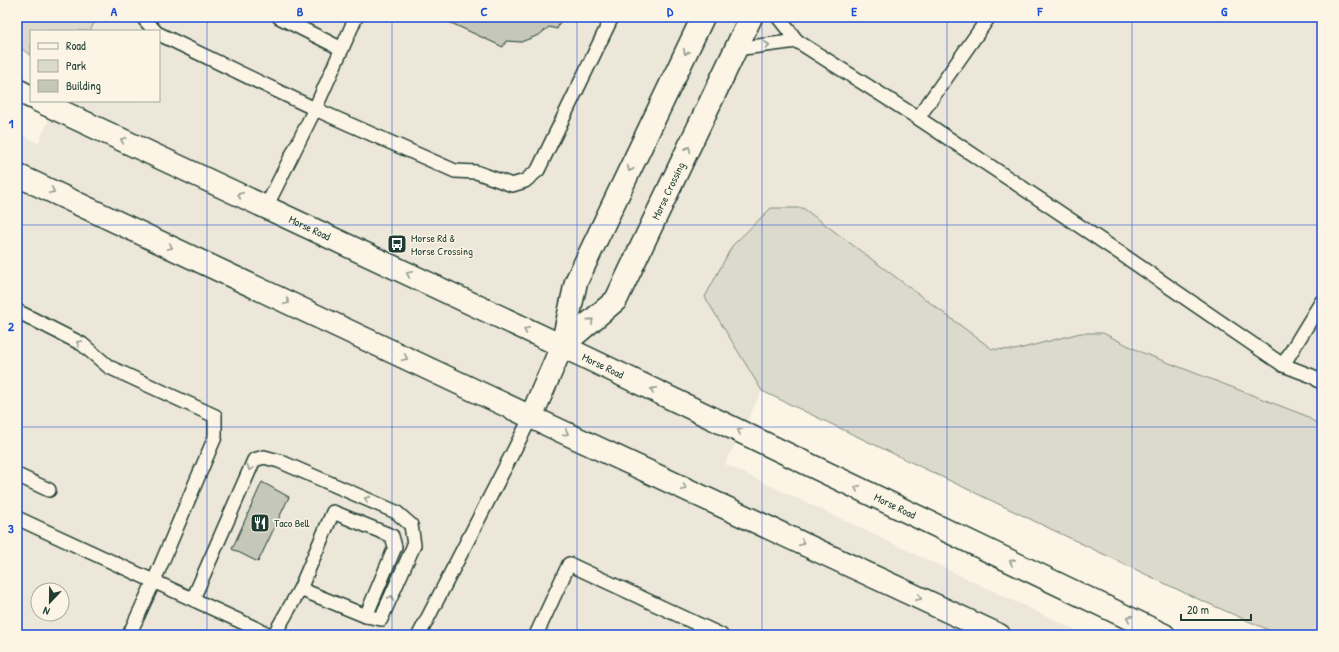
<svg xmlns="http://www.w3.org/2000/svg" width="1339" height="652" viewBox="0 0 1339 652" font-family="'Patrick Hand',sans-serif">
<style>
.built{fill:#ece7d8;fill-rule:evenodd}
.green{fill:#dcdacc;stroke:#7e8c80}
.building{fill:#c5c7b9;stroke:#1f3d34}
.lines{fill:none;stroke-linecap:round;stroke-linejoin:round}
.lane-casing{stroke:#1f3d34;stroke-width:16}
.secondary-casing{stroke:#1f3d34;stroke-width:25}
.primary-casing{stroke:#1f3d34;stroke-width:25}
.lane{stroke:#fcf5e5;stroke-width:13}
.secondary{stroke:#fcf5e5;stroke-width:22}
.primary{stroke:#fcf5e5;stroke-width:22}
.oneway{stroke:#8e998c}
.grid{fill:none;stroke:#1d4ed8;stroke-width:1;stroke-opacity:0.55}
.labels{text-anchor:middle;stroke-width:3;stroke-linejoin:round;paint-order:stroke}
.street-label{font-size:11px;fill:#1f3d34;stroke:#fcf5e5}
.poi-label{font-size:11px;fill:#1f3d34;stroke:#fcf5e5;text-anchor:start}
.neatline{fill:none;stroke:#1d4ed8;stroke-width:1.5}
.grid-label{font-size:13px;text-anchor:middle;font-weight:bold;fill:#1d4ed8}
</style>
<rect width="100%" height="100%" fill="#fcf5e5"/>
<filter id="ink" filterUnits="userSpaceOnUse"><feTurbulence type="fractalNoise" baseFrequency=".025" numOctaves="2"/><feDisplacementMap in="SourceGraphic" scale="8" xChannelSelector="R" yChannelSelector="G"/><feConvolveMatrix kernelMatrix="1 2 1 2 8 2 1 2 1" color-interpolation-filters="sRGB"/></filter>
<g filter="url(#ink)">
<path class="built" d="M 97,17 L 1322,17 L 1322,427 L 1304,415 L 1143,353 L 1103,333 L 1080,333 L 1015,350 L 992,349 L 803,208 L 705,297 L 762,391 L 725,464 L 1086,635 L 17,635 L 17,133 L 38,143 L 58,101 L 159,101 L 159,31 L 90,31 ZM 38,590 L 62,590 L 62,614 L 38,614 Z"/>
<g class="green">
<polygon points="17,17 97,17 90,31 31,31 31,56 17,45"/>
<polygon points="771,208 803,208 992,349 1015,350 1080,333 1103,333 1143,353 1304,415 1322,427 1322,635 1280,635 1189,595 762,391 705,297 732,246"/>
</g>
<g class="building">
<polygon points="438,17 562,17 557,29 549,27 539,35 521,42 506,41 503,47"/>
<polygon points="262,482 289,497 258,562 232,549"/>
</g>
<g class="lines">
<defs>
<g id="lane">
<polyline points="146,17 145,20 155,31"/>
<polyline points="279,17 342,49"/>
<polyline points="778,17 797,41 918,118 1120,253 1283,365 1312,376 1322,383"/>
<polyline points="159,34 315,109 356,17"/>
<polyline points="736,49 797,41"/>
<polyline points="918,118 989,17"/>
<polyline points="266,207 315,109 455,171 476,172 512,185 525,181 538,170 612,17"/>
<polyline points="17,311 82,344 109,367 215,416 215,437 154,581 129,635"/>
<polyline points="1283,365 1322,301"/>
<polyline points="17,475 49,490"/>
<polyline points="17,518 270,635"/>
<polyline points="193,599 254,460 264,457 279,461 396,512 411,525 414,545 381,619 366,616"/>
<polyline points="274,635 300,589 333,512 392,536 395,547 366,616 300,589"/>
<polyline points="419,635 531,417"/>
<polyline points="536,635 569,564 721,635"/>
</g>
<g id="secondary">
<path id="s1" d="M 562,346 L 616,300 L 751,17"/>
<polyline points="531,417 562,346 576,282 703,17"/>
</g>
<g id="primary">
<polyline points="17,90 31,97"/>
<path id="s2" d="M 39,101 L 562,346 L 1164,635"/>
<polyline points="17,175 531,417 999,635"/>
</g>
</defs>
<use href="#lane" class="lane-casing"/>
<use href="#secondary" class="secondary-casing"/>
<use href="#primary" class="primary-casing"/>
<use href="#lane" class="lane"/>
<use href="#secondary" class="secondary"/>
<use href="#primary" class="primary"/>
</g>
<defs><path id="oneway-chevron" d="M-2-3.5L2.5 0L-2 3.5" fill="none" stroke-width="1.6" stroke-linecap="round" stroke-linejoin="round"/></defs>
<g class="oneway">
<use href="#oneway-chevron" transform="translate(767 45) rotate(-7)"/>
<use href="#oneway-chevron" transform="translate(686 52) rotate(116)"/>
<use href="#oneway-chevron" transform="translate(123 140) rotate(-155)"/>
<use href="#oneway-chevron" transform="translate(688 149) rotate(-64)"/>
<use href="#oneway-chevron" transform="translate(630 169) rotate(116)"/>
<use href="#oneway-chevron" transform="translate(52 191) rotate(25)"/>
<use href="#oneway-chevron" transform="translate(240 195) rotate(-155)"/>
<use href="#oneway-chevron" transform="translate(170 247) rotate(25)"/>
<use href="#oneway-chevron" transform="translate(409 274) rotate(-155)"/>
<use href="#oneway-chevron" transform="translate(287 302) rotate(25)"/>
<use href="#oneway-chevron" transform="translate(591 321) rotate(-41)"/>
<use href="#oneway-chevron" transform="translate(526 330) rotate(-155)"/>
<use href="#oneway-chevron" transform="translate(79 343) rotate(-150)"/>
<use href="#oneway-chevron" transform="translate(405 358) rotate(25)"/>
<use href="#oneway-chevron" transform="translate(653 390) rotate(-154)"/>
<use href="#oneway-chevron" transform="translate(740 431) rotate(-154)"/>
<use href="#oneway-chevron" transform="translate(566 433) rotate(25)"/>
<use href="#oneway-chevron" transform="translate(250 468) rotate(113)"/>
<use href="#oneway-chevron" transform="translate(684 488) rotate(25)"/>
<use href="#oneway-chevron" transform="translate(857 488) rotate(-154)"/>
<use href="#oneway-chevron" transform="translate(367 499) rotate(-156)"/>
<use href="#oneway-chevron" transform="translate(802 543) rotate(25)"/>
<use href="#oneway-chevron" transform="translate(1012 562) rotate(-154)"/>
<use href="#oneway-chevron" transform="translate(391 598) rotate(-66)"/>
<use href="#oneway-chevron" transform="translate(919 598) rotate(25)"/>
<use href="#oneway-chevron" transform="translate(1129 618) rotate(-154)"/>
</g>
</g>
<path class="grid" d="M 207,17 L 207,635M 392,17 L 392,635M 577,17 L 577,635M 762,17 L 762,635M 947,17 L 947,635M 1132,17 L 1132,635M 17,225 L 1322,225M 17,427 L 1322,427"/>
<defs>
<symbol id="bus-square" viewBox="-11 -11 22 22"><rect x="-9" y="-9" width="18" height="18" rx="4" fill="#1f3d34" stroke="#fcf5e5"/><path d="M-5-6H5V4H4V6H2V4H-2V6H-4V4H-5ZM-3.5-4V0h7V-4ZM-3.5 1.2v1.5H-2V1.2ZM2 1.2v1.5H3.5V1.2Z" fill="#fff"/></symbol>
<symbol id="restaurant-square" viewBox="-11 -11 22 22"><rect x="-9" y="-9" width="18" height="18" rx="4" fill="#1f3d34" stroke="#fcf5e5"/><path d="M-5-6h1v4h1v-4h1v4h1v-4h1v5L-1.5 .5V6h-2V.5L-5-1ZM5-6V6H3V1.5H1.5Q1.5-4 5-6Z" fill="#fff"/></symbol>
</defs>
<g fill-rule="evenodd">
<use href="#bus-square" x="386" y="233" width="22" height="22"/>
<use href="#restaurant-square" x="249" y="512" width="22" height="22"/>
</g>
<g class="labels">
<g class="street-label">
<text dy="4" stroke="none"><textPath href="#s1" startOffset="192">Morse Crossing</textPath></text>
<text dy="4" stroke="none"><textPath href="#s2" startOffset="299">Morse Road</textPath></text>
<text dy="4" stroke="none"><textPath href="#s2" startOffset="623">Morse Road</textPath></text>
<text dy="4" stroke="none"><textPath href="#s2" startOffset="947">Morse Road</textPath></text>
</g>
<g class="poi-label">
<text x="411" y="242">Morse Rd &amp;<tspan x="411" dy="13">Morse Crossing</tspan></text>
<text x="274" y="527">Taco Bell</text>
</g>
</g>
<rect width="1339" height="652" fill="none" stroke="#fcf5e5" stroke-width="44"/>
<rect x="30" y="30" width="130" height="72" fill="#fcf5e5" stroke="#a4ab9e"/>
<rect x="38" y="43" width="20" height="6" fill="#fcf5e5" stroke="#a4ab9e"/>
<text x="66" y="50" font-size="12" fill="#1f3d34">Road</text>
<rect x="38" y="60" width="20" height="12" fill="#dcdacc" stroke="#a4ab9e"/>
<text x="66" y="70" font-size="12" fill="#1f3d34">Park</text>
<rect x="38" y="80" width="20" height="12" fill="#c5c7b9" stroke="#a4ab9e"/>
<text x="66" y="90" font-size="12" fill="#1f3d34">Building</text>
<g transform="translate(50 602) rotate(202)"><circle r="19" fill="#fcf5e5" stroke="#a4ab9e"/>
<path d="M0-3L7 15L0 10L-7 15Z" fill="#1f3d34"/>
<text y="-6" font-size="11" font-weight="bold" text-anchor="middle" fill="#1f3d34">N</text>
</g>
<path d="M1181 614v6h70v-6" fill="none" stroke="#1f3d34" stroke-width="2"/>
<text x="1187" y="614" font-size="12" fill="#1f3d34" stroke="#fcf5e5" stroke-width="3" paint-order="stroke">20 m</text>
<rect x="22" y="22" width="1295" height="608" class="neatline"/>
<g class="grid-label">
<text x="114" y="16">A</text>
<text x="300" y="16">B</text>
<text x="484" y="16">C</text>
<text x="670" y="16">D</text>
<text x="854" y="16">E</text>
<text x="1040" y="16">F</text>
<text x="1224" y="16">G</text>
<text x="11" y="128">1</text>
<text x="11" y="331">2</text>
<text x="11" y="533">3</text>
</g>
</svg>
